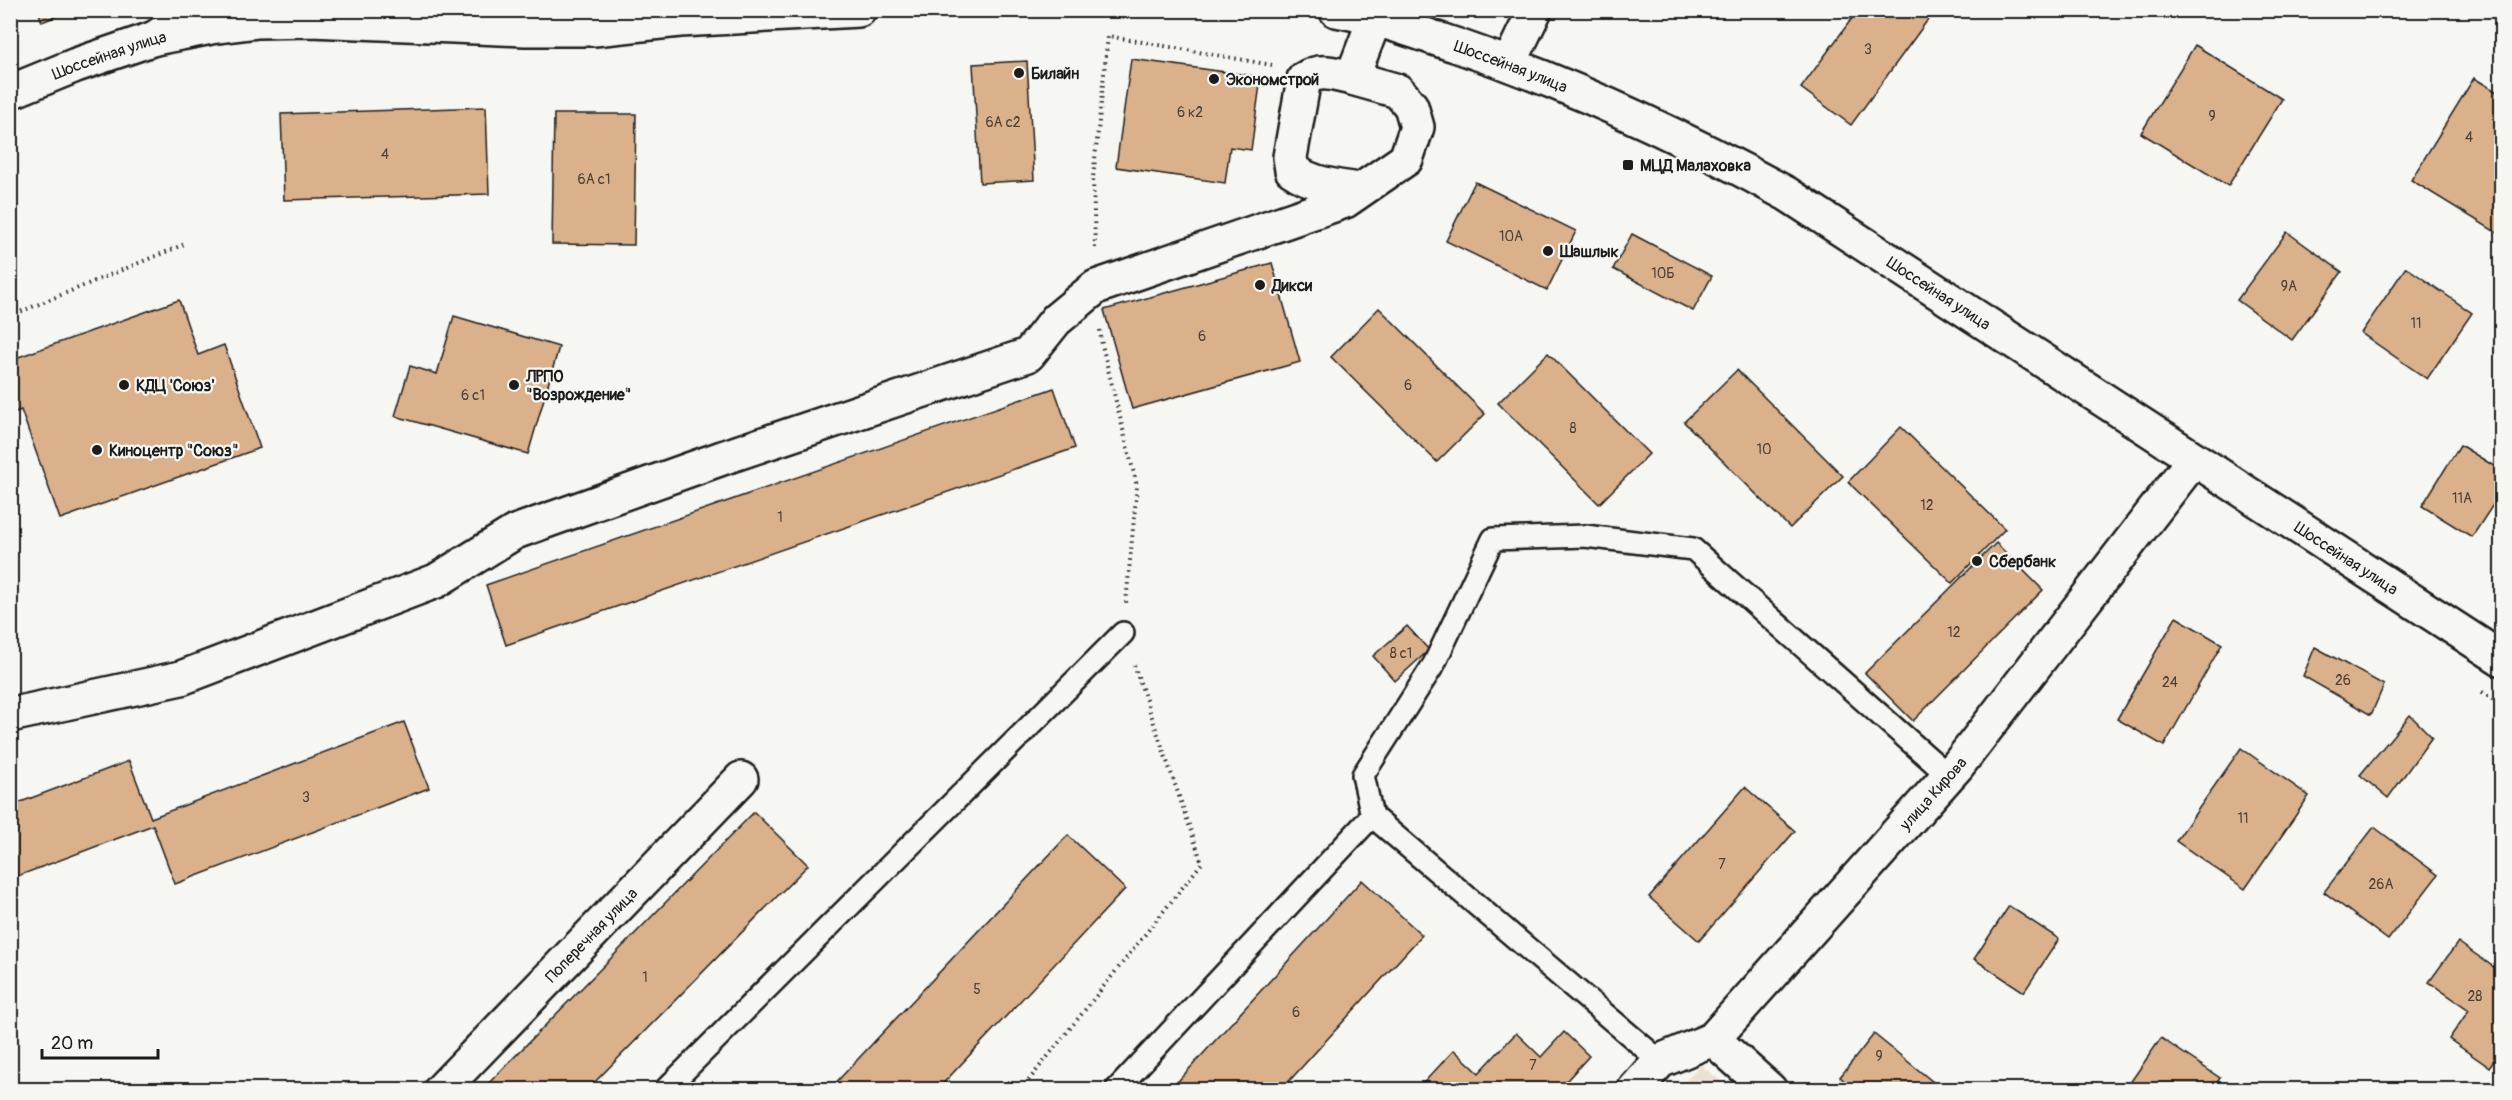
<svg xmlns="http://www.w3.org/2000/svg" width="2512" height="1100" viewBox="0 0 2512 1100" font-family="Pangolin,sans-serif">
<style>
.built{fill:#eee1d3}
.building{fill:#dab18b;stroke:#1c1c1c;stroke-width:1.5}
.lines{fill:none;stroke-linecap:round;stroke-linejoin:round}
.lane-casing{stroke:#1c1c1c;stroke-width:26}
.street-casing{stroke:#1c1c1c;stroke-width:38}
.secondary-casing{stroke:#1c1c1c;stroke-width:38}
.path{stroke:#1c1c1c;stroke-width:4;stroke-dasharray:1.5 4.5;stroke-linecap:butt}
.lane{stroke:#f6f6f2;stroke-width:21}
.street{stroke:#f6f6f2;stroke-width:33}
.secondary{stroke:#f6f6f2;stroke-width:33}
.poi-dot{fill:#1c1c1c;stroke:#f6f6f2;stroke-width:2}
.labels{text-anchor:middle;stroke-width:4.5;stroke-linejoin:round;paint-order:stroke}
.number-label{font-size:14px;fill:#4c4138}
.street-label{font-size:16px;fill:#1c1c1c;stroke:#f6f6f2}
.poi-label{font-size:16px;font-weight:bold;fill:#1c1c1c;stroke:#f6f6f2;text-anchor:start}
</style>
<rect width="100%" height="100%" fill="#f6f6f2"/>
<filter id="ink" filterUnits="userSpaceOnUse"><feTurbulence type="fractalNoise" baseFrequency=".0167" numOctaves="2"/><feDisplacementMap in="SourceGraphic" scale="12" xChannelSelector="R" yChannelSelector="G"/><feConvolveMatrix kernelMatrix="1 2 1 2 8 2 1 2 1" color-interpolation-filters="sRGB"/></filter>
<g filter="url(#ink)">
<polygon class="built" points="1701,1065 1731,1089 1678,1089"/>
<g class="building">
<polygon points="38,10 72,10 42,22"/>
<polygon points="1858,10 1935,10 1851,125 1801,88"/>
<polygon points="2195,45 2282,99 2228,186 2141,133"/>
<polygon points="1131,59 1261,77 1251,150 1230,147 1225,183 1116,167"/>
<polygon points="1027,61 1034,180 980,183 973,64"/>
<polygon points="2474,78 2502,95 2502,236 2411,180"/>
<polygon points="486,107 489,194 284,200 281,114"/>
<polygon points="554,114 636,114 634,245 552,244"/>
<polygon points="1475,182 1576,231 1547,290 1446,241"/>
<polygon points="2287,232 2342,272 2292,340 2237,300"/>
<polygon points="1632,234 1712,276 1693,311 1613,269"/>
<polygon points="1272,263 1300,362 1132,409 1104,310"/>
<polygon points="2406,267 2472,313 2427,379 2361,333"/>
<polygon points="179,300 198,355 224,345 260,448 60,519 21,410 10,414 10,360"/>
<polygon points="1379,308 1485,414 1437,462 1331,357"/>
<polygon points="454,316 559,347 528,454 395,416 410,366 437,374"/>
<polygon points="1548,353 1649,454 1599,504 1498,403"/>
<polygon points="1737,370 1843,476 1790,528 1684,422"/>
<polygon points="1054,388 1075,448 506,645 486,585"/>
<polygon points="1901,427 2005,529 1952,583 1848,482"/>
<polygon points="2460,445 2502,471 2502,491 2472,537 2422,506"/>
<polygon points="1996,543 2043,590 1913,721 1865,673"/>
<polygon points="2176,617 2222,644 2164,746 2117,719"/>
<polygon points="1407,626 1429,650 1395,681 1373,656"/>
<polygon points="2315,647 2384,685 2371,715 2303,676"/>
<polygon points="2410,715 2432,737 2388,798 2360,775"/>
<polygon points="404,722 429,788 175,884 153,825 10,879 10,806 129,761 151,818"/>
<polygon points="2241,748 2309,796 2245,889 2176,841"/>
<polygon points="1745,787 1795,831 1699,941 1649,897"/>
<polygon points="754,812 808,865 587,1090 482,1090"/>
<polygon points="2374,827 2438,875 2388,940 2324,892"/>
<polygon points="1068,835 1125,889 937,1090 829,1090"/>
<polygon points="1362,880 1422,935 1281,1090 1170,1090"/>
<polygon points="2009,906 2059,939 2024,992 1974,959"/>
<polygon points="2458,942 2502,973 2502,1049 2489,1067 2449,1039 2469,1010 2429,982"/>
<polygon points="1564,1032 1589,1056 1558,1090 1417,1090 1454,1050 1479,1073 1516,1033 1541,1057"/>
<polygon points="1874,1034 1943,1090 1855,1090 1840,1077"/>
<polygon points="2161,1038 2220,1078 2212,1090 2125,1090"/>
</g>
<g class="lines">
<defs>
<g id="lane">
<polyline points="1660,1061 1372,816 1363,775 1434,664 1493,539 1585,536 1693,549 1949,776"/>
<polyline points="665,1090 1123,633"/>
<polyline points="1116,1090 1372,816"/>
</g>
<g id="street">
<polyline points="155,38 196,10"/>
<polyline points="1509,64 1535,10"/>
<path d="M 1352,78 C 1334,74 1320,68 1304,79 L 1290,157 L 1292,170 C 1312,184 1336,187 1360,190"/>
<polyline points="10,715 181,678 436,581 515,532 725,457 1028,355 1056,320 1096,287 1345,201 1406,159 1417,127 1411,106 1398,91 1352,78 1375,18"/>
<polyline points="1713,1039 1770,1090"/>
<path id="s1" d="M 441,1090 L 741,779"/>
<path id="s2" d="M 1634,1090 L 1660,1061 L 1713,1039 L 1958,765 L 2194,459"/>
</g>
<g id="secondary">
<path id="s3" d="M 1336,10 C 1378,17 1418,33 1458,46 C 1572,85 1681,136 1787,194 L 2502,659"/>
<path id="s4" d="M 10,92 L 76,65 L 155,38 L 211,27 L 258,21 L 311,20 L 525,29 L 594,29 L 680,20 L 859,10"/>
</g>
</defs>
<use href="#lane" class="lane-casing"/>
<use href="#street" class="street-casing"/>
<use href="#secondary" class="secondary-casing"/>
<g class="path">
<polyline points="1095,248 1093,178 1108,36 1272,65"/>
<polyline points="10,316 185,244"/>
<polyline points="1100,330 1102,345 1137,486 1126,603"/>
<polyline points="2482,692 2502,706"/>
<polyline points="1021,1090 1202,863 1134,665"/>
</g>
<use href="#lane" class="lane"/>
<use href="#street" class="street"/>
<use href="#secondary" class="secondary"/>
</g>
</g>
<g class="poi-dot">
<circle cx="1019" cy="73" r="6"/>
<circle cx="1214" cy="79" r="6"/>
<rect x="1622" y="159" width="12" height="12" rx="3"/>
<circle cx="1548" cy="251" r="6"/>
<circle cx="1260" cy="285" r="6"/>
<circle cx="124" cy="385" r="6"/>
<circle cx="514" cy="385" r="6"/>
<circle cx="97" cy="450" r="6"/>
<circle cx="1977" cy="561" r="6"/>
</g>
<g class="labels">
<g class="number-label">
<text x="1868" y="54">3</text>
<text x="1190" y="117">6 к2</text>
<text x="2212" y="121">9</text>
<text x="1003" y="127">6А с2</text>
<text x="2469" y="142">4</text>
<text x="385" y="159">4</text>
<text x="594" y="184">6А с1</text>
<text x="1511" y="241">10А</text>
<text x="1663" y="278">10Б</text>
<text x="2289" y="291">9А</text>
<text x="2416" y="328">11</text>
<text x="1202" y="341">6</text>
<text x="1408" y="390">6</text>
<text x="473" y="400">6 с1</text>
<text x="1573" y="433">8</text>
<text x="1764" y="454">10</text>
<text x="2462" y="503">11А</text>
<text x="1927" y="510">12</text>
<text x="780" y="522">1</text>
<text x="1954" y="637">12</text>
<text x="1401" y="658">8 с1</text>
<text x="2343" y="685">26</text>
<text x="2170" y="687">24</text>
<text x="306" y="802">3</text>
<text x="2243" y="823">11</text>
<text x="1722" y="869">7</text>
<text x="2381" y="889">26А</text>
<text x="645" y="982">1</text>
<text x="977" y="994">5</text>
<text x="2475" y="1001">28</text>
<text x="1296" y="1017">6</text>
<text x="1879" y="1061">9</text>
<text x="1533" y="1070">7</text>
</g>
<g class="street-label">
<text dy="6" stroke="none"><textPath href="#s4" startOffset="106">Шоссейная улица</textPath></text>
<text dy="6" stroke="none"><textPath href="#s3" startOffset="184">Шоссейная улица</textPath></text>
<text dy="6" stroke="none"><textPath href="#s3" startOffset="670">Шоссейная улица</textPath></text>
<text dy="6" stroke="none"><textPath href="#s3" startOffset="1156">Шоссейная улица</textPath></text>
<text dy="6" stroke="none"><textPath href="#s2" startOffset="426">улица Кирова</textPath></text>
<text dy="6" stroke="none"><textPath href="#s1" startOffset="216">Поперечная улица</textPath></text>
</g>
<g class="poi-label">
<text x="1031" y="79">Билайн</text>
<text x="1226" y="85">Экономстрой</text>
<text x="1640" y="171">МЦД Малаховка</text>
<text x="1560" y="257">Шашлык</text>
<text x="1272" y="291">Дикси</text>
<text x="526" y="382">ЛРПО<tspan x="526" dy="18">"Возрождение"</tspan></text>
<text x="136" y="391">КДЦ 'Союз'</text>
<text x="109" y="456">Киноцентр "Союз"</text>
<text x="1989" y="567">Сбербанк</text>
</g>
</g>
<rect width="2512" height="1100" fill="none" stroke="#f6f6f2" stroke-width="36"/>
<rect x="18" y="18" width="2476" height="1064" fill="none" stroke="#1c1c1c" stroke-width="2" filter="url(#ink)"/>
<path d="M42 1049v9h116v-9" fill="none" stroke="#1c1c1c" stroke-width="3"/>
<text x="51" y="1049" font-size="18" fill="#1c1c1c" stroke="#f6f6f2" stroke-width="4.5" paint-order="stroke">20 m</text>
</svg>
